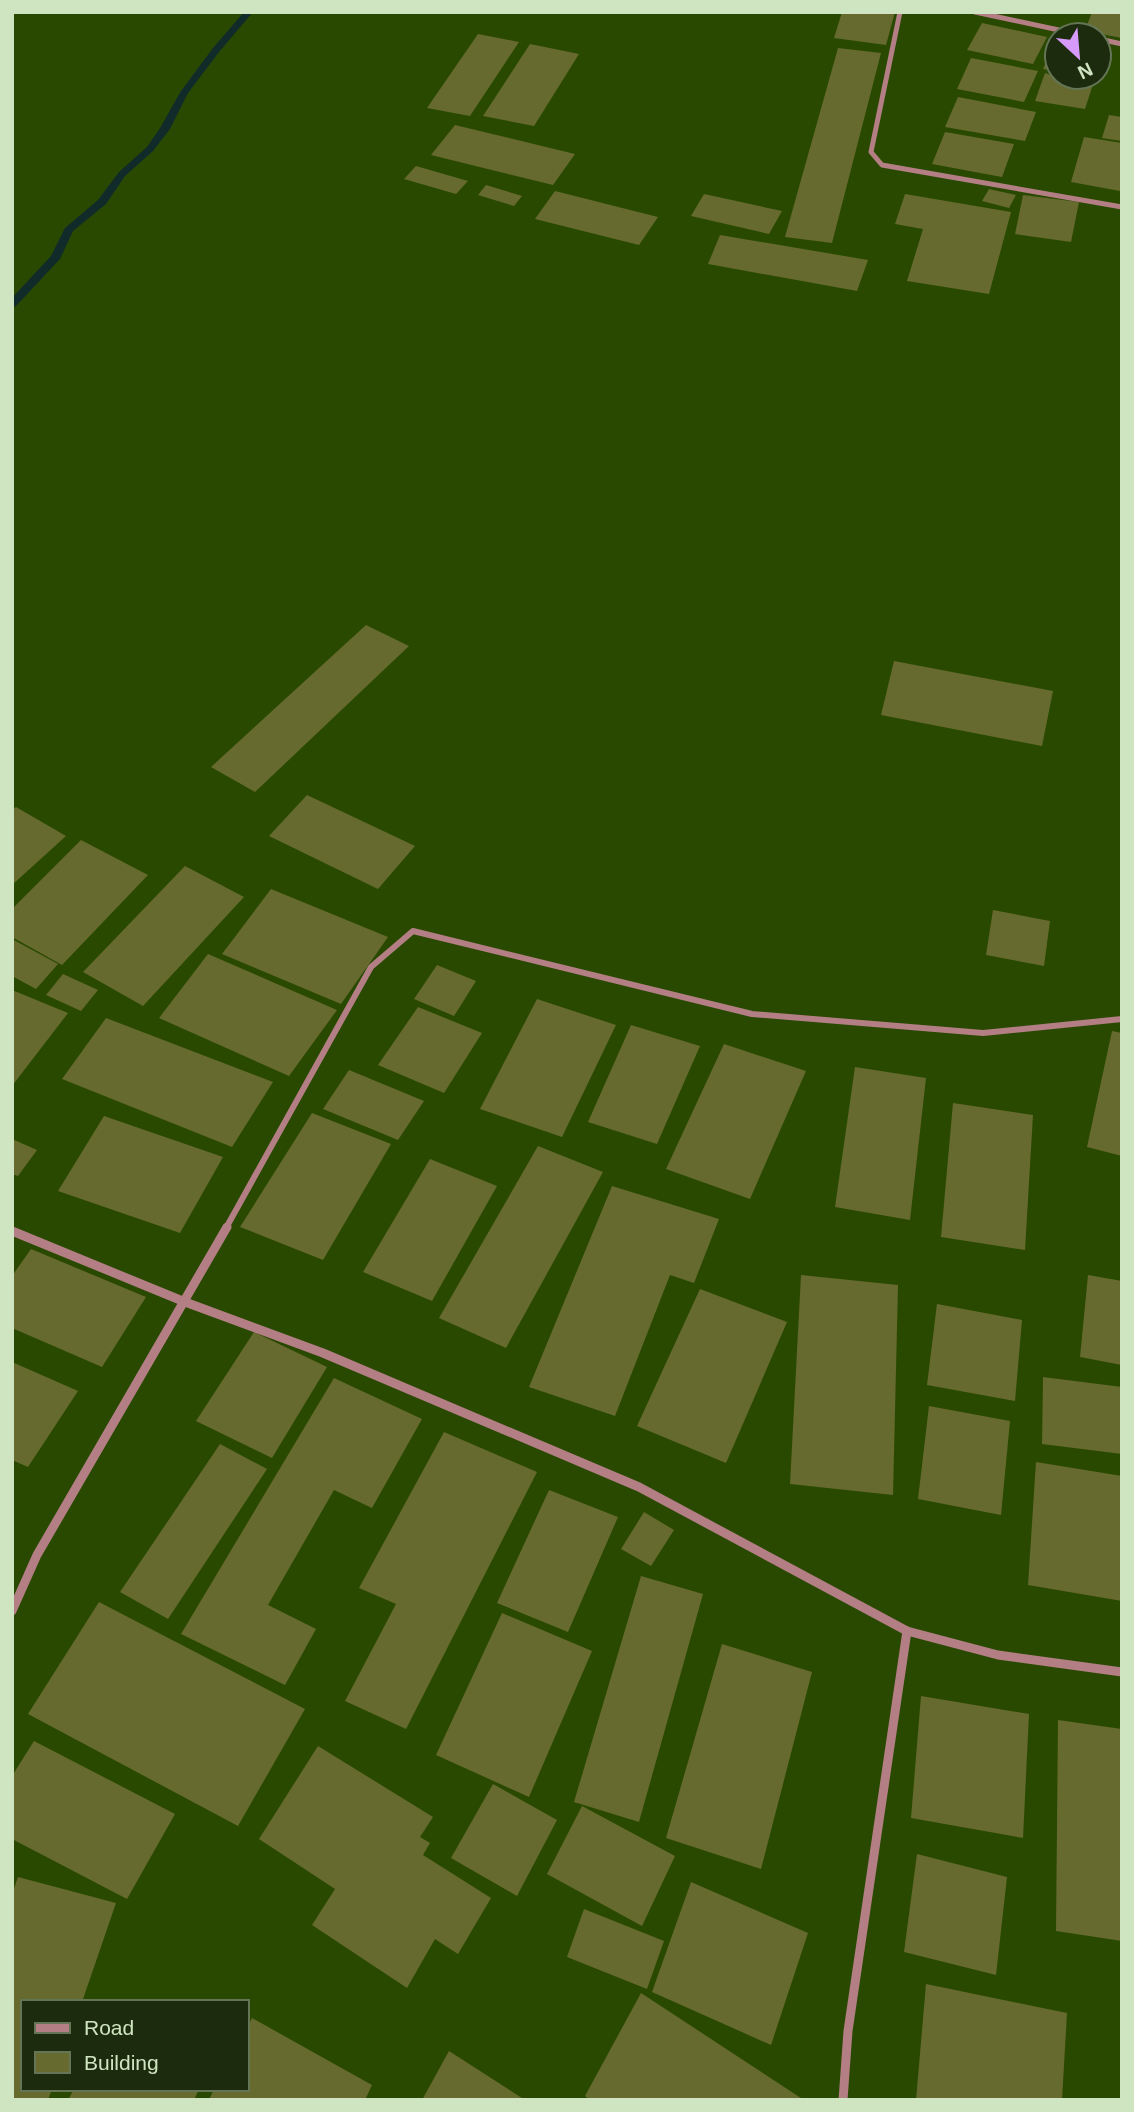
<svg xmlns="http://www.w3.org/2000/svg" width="1134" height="2112" viewBox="0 0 1134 2112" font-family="Helvetica,sans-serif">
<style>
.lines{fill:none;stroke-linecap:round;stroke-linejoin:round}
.stream{fill:#102b2a;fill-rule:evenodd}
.building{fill:#666a2e}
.minor-far2{stroke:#b37f85;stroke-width:5}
.minor-far1{stroke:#b37f85;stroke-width:6}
.minor{stroke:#b37f85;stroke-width:9}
</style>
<rect width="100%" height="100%" fill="#294900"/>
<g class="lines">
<polygon class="stream" points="244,12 253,12 219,52 188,93 170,129 153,151 125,176 106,204 73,231 60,259 16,306 12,307 12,298 51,256 65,228 98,200 119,172 147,147 160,128 181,91 213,48"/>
</g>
<g class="building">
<polygon points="842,12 895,12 886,45 834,38"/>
<polygon points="1092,12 1122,12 1122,38 1085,31"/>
<polygon points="982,23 1047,37 1033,64 967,50"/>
<polygon points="478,34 519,42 470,116 427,108"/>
<polygon points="1057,36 1057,71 1043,69"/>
<polygon points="530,44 579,54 534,126 483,116"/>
<polygon points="838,48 881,53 832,243 785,237"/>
<polygon points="971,58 1038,71 1024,102 957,89"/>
<polygon points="1045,73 1057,77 1094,81 1085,109 1035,101"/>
<polygon points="958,97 1036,112 1025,141 945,127"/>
<polygon points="1109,115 1122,117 1122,141 1102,138"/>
<polygon points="455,125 575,154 553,185 431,155"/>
<polygon points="945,132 1014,144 1002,177 932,164"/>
<polygon points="1084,137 1122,143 1120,191 1071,182"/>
<polygon points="416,166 468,181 456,194 404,179"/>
<polygon points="486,185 522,196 514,206 478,195"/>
<polygon points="989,189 1016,195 1009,208 982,201"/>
<polygon points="555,191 658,217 639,245 535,219"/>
<polygon points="704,194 782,211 769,234 691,216"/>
<polygon points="905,194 1011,212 989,294 907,281 923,229 895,224"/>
<polygon points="1023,195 1079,202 1071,242 1015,234"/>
<polygon points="720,235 868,260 857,291 708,264"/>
<polygon points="366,625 409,646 255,792 211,767"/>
<polygon points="894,661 1053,691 1042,746 881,715"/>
<polygon points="307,795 415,846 378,889 269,836"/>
<polygon points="16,807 66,836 12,885 12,810"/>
<polygon points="81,840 148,875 62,965 12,937 12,909"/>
<polygon points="185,866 244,897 143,1006 83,972"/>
<polygon points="271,889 388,937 341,1004 222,954"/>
<polygon points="993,910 1050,921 1044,966 986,955"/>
<polygon points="12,939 58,964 36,989 12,976"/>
<polygon points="208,954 337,1010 289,1076 159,1018"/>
<polygon points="437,965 476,981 454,1016 414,999"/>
<polygon points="63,974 98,990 81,1011 46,995"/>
<polygon points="12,990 68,1013 12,1086"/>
<polygon points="537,999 616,1025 562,1137 480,1109"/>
<polygon points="418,1007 482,1033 444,1093 378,1065"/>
<polygon points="106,1018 273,1082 232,1147 62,1079"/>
<polygon points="631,1025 700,1046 657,1144 588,1122"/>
<polygon points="1112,1031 1122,1033 1122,1156 1087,1147"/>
<polygon points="724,1044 806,1071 750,1199 666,1169"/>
<polygon points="855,1067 926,1078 910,1220 835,1207"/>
<polygon points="349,1070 424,1101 398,1140 323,1109"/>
<polygon points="953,1103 1033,1115 1025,1250 941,1237"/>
<polygon points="312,1113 391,1144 323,1260 240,1227"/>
<polygon points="104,1116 223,1157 180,1233 58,1191"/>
<polygon points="12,1139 37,1150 18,1176 12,1174"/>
<polygon points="538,1146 603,1172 506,1348 439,1318"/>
<polygon points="430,1159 497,1186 432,1301 363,1272"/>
<polygon points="612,1186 719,1219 694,1283 670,1275 615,1416 529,1387"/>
<polygon points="31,1249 146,1297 102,1367 12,1328 12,1276"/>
<polygon points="801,1275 898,1285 893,1495 790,1484"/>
<polygon points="1088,1275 1122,1281 1122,1365 1080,1357"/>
<polygon points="700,1289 787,1322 726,1463 637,1426"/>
<polygon points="937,1304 1022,1320 1015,1401 927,1385"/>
<polygon points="254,1332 327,1367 272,1458 196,1421"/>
<polygon points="12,1362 78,1391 28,1467 12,1460"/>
<polygon points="1043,1377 1122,1387 1122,1454 1042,1444"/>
<polygon points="334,1378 422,1419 372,1508 334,1490 268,1605 316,1629 285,1685 181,1634"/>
<polygon points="929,1406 1010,1421 1001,1515 918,1499"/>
<polygon points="444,1432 537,1472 406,1729 345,1701 396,1604 359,1588"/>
<polygon points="220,1444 267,1469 168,1619 120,1592"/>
<polygon points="1036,1462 1122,1476 1122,1601 1028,1585"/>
<polygon points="549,1490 618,1517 568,1632 497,1603"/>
<polygon points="644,1512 674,1530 651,1566 621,1549"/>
<polygon points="641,1576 703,1594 639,1822 574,1802"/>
<polygon points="99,1602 305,1709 238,1826 28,1714"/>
<polygon points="502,1613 592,1651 529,1797 436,1755"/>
<polygon points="722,1644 812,1672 761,1869 666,1838"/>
<polygon points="921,1696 1029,1714 1023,1838 911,1818"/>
<polygon points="1058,1720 1122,1729 1122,1941 1056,1931"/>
<polygon points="34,1741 175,1814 127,1899 12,1839 12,1776"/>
<polygon points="318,1746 433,1817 420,1837 430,1843 423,1855 491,1898 458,1954 435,1939 407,1988 312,1925 335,1889 259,1839"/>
<polygon points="493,1784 557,1820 517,1896 451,1858"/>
<polygon points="582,1806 675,1856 642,1926 547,1874"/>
<polygon points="917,1854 1007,1877 996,1975 904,1952"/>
<polygon points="18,1877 116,1903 82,2002 23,2002 23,2089 52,2089 48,2100 12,2098 12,1894"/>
<polygon points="691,1882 808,1933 771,2045 652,1992"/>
<polygon points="584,1909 664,1941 647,1989 567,1957"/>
<polygon points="926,1984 1067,2013 1062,2100 916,2100"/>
<polygon points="641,1993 804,2100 590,2100 585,2096"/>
<polygon points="252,2018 372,2085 365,2100 209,2100 214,2089 247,2089 247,2028"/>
<polygon points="449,2051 525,2100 422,2100"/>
<polygon points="74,2089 199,2089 194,2100 68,2100"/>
</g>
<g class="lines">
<g class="minor-far2">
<polyline points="900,12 871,152 882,165 1122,207"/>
<polyline points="975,12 1082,35"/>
<polyline points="1099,39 1122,44"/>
</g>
<polyline class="minor-far1" points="226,1228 371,967 413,931 752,1014 983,1033 1122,1019"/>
<g class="minor">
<polyline points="12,1231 185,1302 323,1353 639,1487 907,1631 998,1655 1122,1672"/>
<polyline points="12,1611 37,1555 227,1227"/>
<polyline points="843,2100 848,2031 907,1631"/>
</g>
</g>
<rect width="1134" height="2112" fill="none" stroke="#cfe4c0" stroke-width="28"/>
<rect x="21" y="2000" width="228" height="91" fill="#1c2b0e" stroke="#647555" stroke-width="2"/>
<rect x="35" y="2023" width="35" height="10" fill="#b37f85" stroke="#647555" stroke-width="2"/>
<text x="84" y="2035" font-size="21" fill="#cfe4c0">Road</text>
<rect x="35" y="2052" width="35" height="21" fill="#666a2e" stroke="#647555" stroke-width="2"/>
<text x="84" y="2070" font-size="21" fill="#cfe4c0">Building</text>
<g transform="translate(1078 56) rotate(154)"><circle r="33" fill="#1c2b0e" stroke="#647555" stroke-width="2"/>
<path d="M0-5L12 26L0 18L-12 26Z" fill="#d69bfa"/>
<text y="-10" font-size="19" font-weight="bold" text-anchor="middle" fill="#cfe4c0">N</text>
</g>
</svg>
